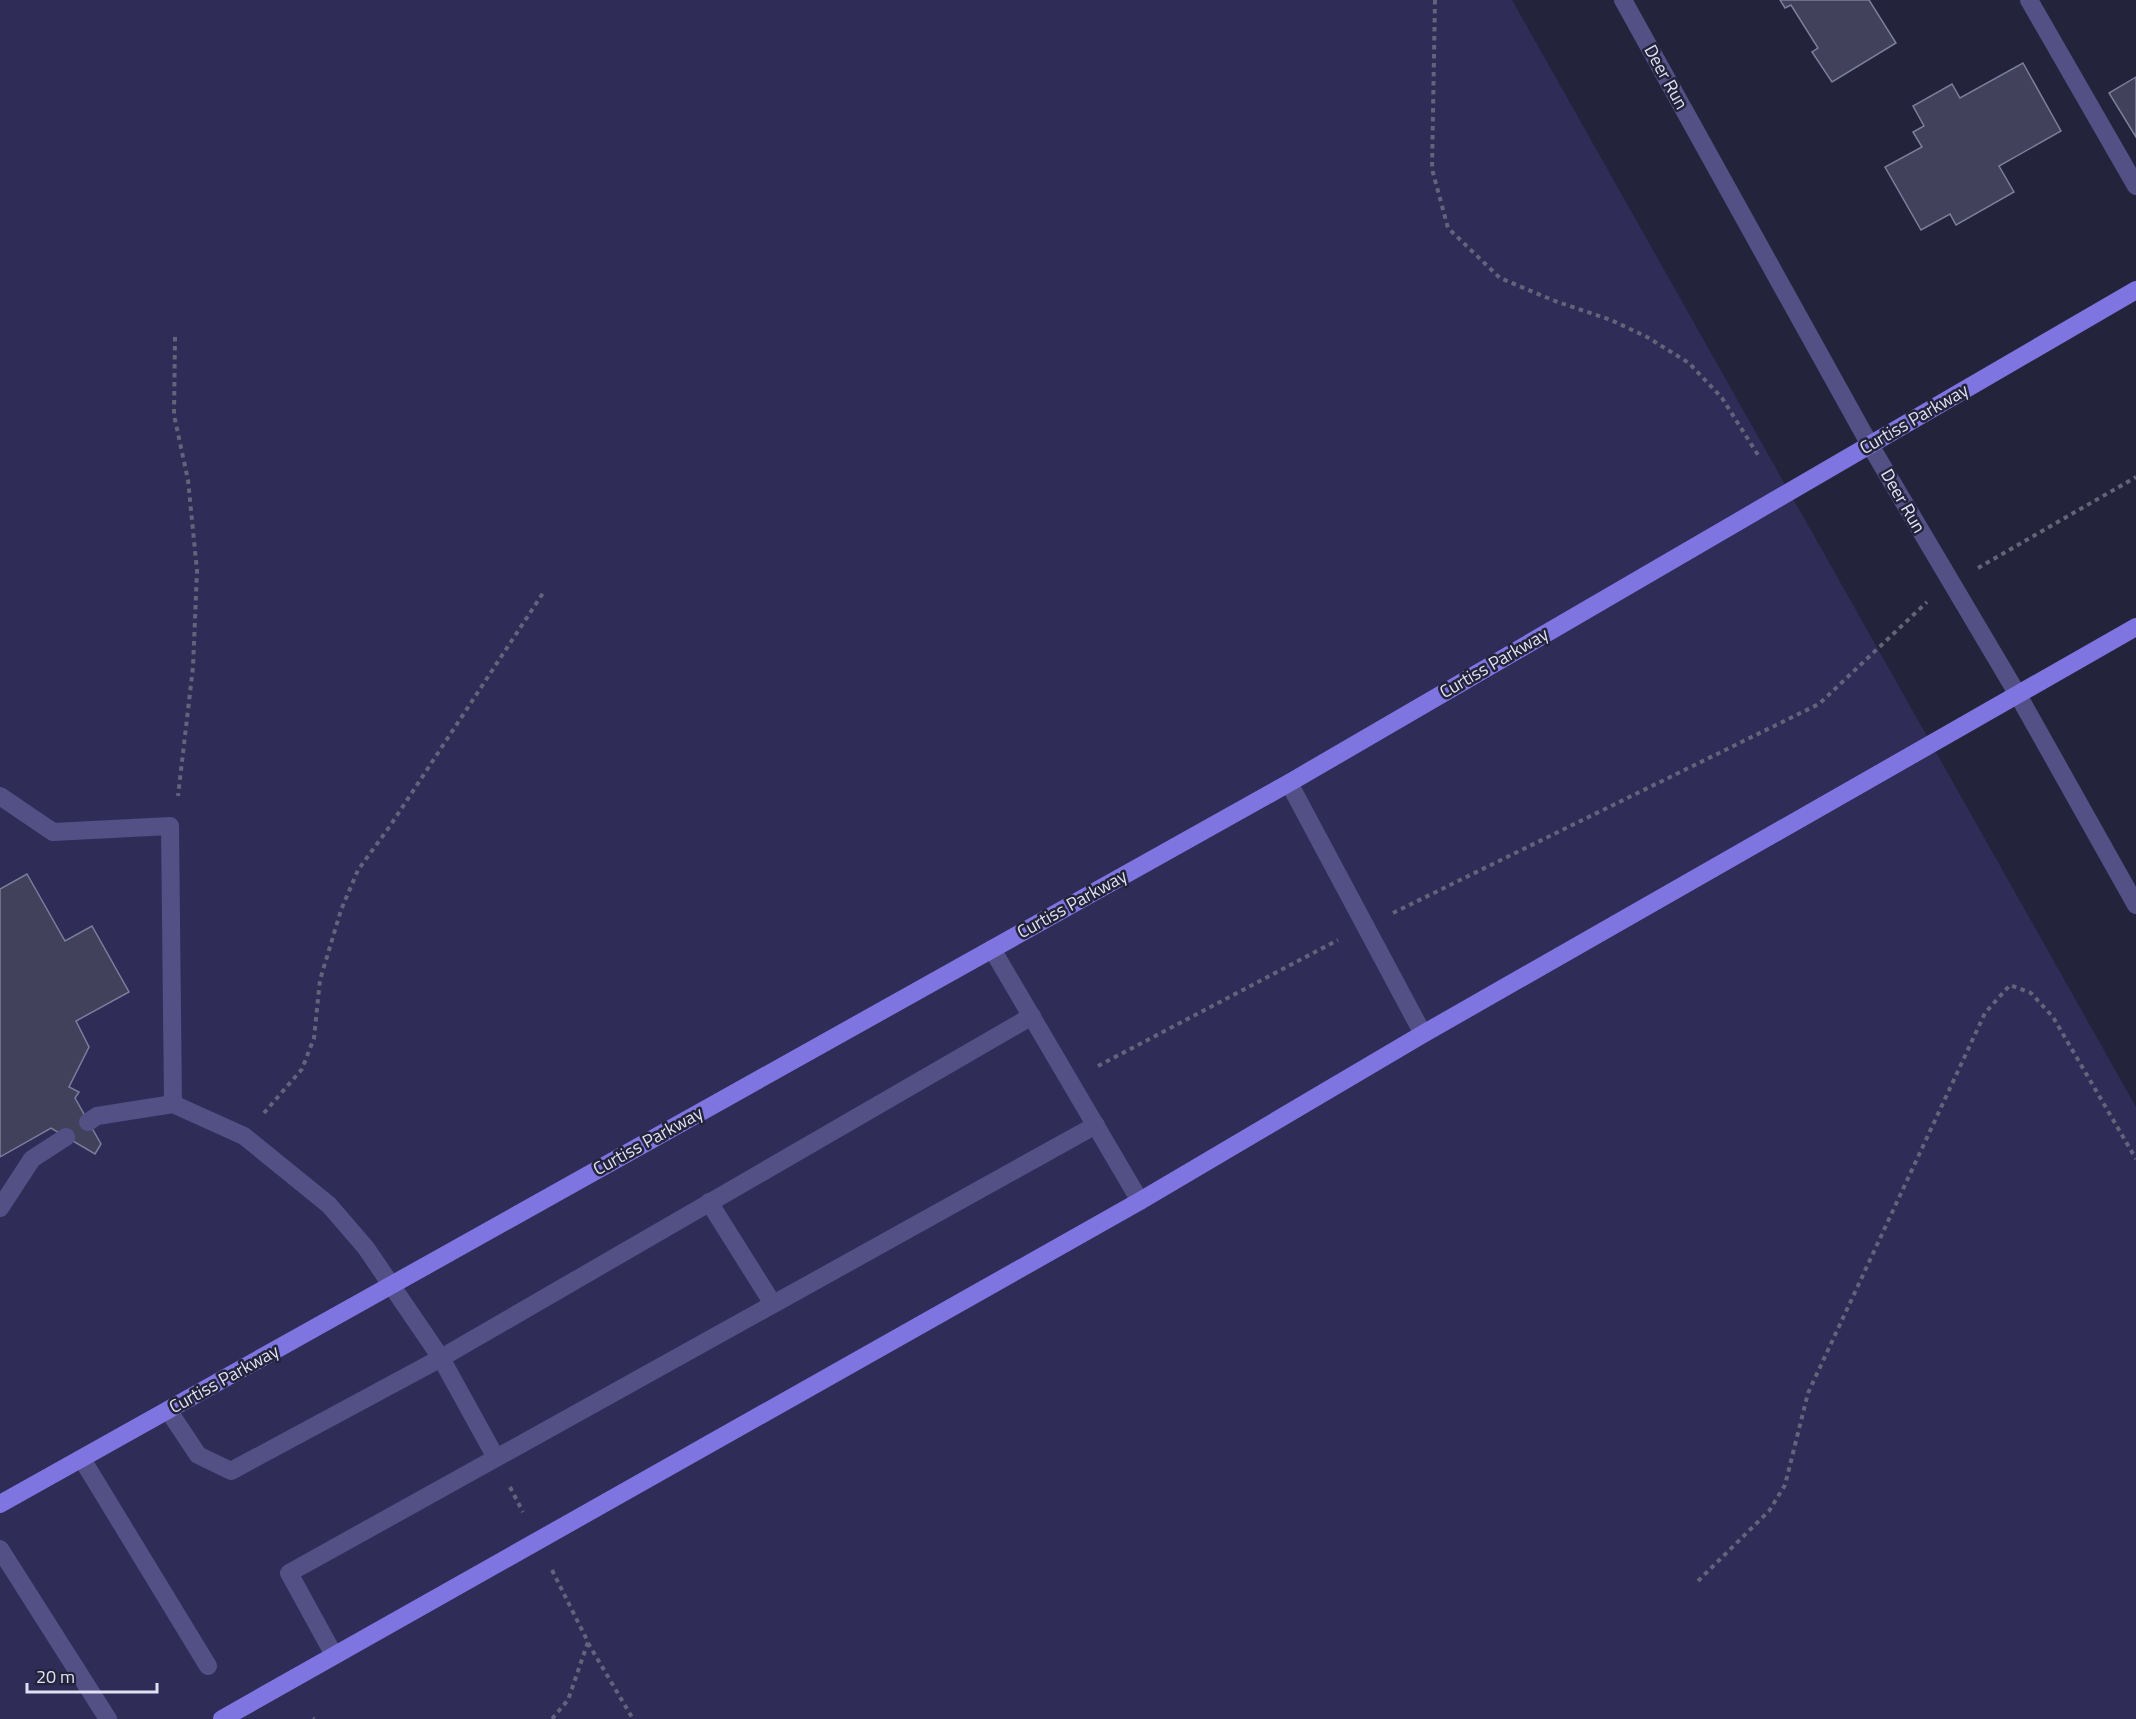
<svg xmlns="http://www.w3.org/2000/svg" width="2136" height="1719" viewBox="0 0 2136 1719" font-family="'Titillium Web',sans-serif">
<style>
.green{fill:#2f2c58}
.building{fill:#41415c;stroke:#7d7e9c;stroke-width:1.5}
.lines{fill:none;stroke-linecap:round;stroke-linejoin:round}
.path{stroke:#636379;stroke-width:4;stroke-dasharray:4.5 4.5;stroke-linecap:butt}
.minor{stroke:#525084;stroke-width:18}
.major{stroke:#7e75e1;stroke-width:18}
.labels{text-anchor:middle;stroke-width:5;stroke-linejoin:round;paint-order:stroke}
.street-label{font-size:18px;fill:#e0e0f1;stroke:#24233c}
</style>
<rect width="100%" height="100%" fill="#24233c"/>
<polygon class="green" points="0,0 1512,0 2136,1107 2136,1719 0,1719"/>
<g class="building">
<polygon points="1780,0 1869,0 1896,43 1832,82 1812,52 1818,48 1791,5 1785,8"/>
<polygon points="2023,63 2061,131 1999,166 2014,192 1956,225 1950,214 1921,230 1885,167 1922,147 1913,132 1924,126 1913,106 1952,84 1960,98"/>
<polygon points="2136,77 2136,137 2109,93"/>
<polygon points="27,874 65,941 92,926 129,992 76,1021 89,1047 69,1087 79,1092 75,1098 101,1144 95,1154 51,1128 0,1157 0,889"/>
</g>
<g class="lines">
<g class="path">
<polyline points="1435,0 1432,169 1448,228 1500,278 1555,301 1611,320 1647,337 1689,363 1722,398 1758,455"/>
<polyline points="175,337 174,415 188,480 197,571 193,667 178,796"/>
<polyline points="1978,568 2136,477"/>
<polyline points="1393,913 1819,704 1927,602"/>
<polyline points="1098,1066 1338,940"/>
<polyline points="264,1113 302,1069 314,1038 320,980 341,910 358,870 390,826 545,590"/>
<polyline points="510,1487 523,1512"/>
<polyline points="552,1570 588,1642 568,1700 552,1719"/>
<polyline points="1698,1581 1769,1511 1785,1485 1808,1393 1985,1013 2010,985 2031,993 2053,1017 2136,1159"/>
<polyline points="588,1643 633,1719"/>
<polyline points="313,1718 314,1719"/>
</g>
<g class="minor">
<polyline points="1623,0 1870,445 2018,695 2136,905"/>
<polyline points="2029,0 2136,186"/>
<polyline points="1289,783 1423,1034"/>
<polyline points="0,796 53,832 170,826 173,1104 244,1136 329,1205 366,1248 441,1358 495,1456"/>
<polyline points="992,949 1140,1201"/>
<polyline points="88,1122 97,1116 173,1104"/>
<polyline points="709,1202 773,1304"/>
<polyline points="0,1208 32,1159 66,1137"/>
<polyline points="168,1410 198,1455 231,1471 441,1358 1032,1016"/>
<polyline points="82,1459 208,1666"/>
<polyline points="0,1549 108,1719"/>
<polyline points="334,1655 289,1573 1096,1125"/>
</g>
<g class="major">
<polyline points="0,1504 1289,783 2136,290"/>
<polyline points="222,1719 1140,1201 1423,1034 2136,627"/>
</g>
</g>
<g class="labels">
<g class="street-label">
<text transform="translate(1666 77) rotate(61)" y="6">Deer Run</text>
<text transform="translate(1914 419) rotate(-30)" y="6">Curtiss Parkway</text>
<text transform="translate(1903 501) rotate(60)" y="6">Deer Run</text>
<text transform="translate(1494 663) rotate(-30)" y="6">Curtiss Parkway</text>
<text transform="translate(1072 904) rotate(-29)" y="6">Curtiss Parkway</text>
<text transform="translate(648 1141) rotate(-29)" y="6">Curtiss Parkway</text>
<text transform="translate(224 1379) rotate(-29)" y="6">Curtiss Parkway</text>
</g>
</g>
<path d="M27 1683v9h130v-9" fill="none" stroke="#e0e0f1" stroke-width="3"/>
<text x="36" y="1683" font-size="18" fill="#e0e0f1" stroke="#24233c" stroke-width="4.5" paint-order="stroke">20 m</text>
</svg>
